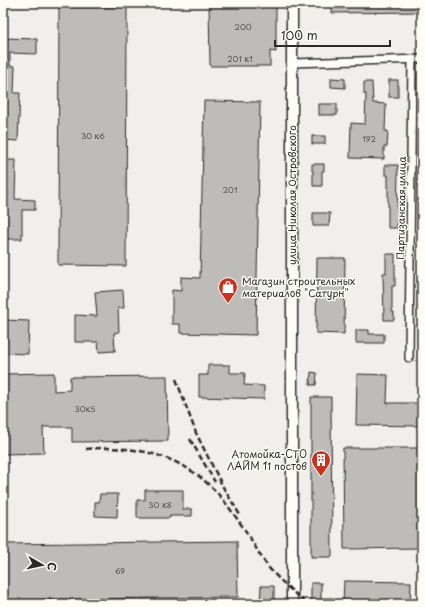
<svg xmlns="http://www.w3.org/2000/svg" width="425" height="607" viewBox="0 0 425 607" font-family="'Playpen Sans',sans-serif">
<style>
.building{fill:#bdbcb8;stroke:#2b2b2b}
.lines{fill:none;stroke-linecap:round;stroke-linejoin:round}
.street-casing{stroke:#2b2b2b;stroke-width:10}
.secondary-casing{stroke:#2b2b2b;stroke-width:13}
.street{stroke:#fdfcf7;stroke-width:7}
.secondary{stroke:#fdfcf7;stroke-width:10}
.rail{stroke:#2b2b2b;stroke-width:2.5;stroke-dasharray:6 3;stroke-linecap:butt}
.labels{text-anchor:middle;stroke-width:3;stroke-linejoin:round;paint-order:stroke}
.number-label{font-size:8px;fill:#504f4e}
.street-label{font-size:10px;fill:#2b2b2b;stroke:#fdfcf7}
.poi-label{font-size:10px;fill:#2b2b2b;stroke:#fdfcf7;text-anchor:start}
</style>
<rect width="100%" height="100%" fill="#f0efeb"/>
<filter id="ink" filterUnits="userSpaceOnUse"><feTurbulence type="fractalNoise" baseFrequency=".025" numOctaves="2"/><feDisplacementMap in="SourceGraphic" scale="8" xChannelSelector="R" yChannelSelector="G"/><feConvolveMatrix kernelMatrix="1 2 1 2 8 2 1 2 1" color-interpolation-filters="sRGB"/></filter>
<g filter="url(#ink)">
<g class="building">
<polygon points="209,3 276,3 276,52 270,51 270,66 210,66"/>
<polygon points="332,3 422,3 422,12 332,13"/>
<polygon points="59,7 127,7 126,266 58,265"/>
<polygon points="3,38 37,39 37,54 10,53 10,66 15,66 14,93 20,93 18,141 3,140"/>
<polygon points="331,78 345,79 345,88 331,87"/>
<rect x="389" y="80" width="9" height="17"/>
<polygon points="364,82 372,82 373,103 386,104 385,131 388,131 387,147 384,147 384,159 350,158 351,123 365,124 366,94 364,94"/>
<polygon points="204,101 260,102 256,335 180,333 180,324 172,324 172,290 181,291 181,277 200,278"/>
<rect x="319" y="104" width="18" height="11"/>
<rect x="312" y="136" width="13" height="8"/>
<polygon points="3,160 16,160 15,199 35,200 35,210 22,210 22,239 5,239 5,209 3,209"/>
<polygon points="312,164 324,164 324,171 322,171 322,186 313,186 313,171 312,171"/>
<polygon points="385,165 398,165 397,228 388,228 388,175 385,175"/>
<polygon points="313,213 330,213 329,226 313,226"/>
<polygon points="386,254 395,254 395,286 392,286 392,312 394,312 394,320 384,320 383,273 386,273"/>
<polygon points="317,258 345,258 344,334 316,333"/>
<polygon points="123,290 124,308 118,308 119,332 114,333 115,351 99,352 98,342 75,342 75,315 97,316 95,292"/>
<polygon points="3,320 29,321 28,354 3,353"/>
<polygon points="356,330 369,330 369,334 384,334 384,343 356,343"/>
<polygon points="208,365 230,365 230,373 245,373 244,385 264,386 264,399 199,397 199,375 208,375"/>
<polygon points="311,372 317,373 316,385 310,385"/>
<polygon points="54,373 54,391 70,390 70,377 167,376 168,441 72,442 72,427 43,427 44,453 3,454 3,374"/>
<polygon points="357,374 388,375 387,403 422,403 422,426 356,425"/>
<polygon points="311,397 331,397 332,557 311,557"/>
<polygon points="343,448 422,448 422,548 344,549"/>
<polygon points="145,490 183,490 183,509 192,509 192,516 170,516 170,518 137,518 137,500 145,500"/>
<polygon points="100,494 118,494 117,517 95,516 95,502 99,502"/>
<polygon points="237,541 238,597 3,600 3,544"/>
<polygon points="344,581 411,582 410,604 343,603"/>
<rect x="311" y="583" width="10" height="19"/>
<polygon points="261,586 274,586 274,604 260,604"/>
<rect x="324" y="598" width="9" height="6"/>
</g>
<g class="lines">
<defs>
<g id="street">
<polyline points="292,63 422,59"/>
<polyline points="409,358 412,59"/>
</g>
<polyline id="secondary" points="292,604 292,3"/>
</defs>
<use href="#street" class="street-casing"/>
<use href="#secondary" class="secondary-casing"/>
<use href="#street" class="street"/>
<use href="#secondary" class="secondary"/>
<g class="rail">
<polyline points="176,379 196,433 223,487 240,515"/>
<polyline points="190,439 215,482"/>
<path d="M 86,449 C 130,445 175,453 208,484 C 222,496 232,512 243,527 C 252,540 259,555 269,568 C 280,581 294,592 306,604"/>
</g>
</g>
</g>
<defs>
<symbol id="shop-pin" viewBox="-11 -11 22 30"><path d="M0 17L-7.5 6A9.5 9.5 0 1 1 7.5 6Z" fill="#c8321e" stroke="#fdfcf7"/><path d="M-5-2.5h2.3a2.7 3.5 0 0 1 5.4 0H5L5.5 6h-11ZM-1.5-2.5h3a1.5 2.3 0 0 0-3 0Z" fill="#fff"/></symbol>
<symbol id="building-pin" viewBox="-11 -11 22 30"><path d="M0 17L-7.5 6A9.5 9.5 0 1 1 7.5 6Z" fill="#c8321e" stroke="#fdfcf7"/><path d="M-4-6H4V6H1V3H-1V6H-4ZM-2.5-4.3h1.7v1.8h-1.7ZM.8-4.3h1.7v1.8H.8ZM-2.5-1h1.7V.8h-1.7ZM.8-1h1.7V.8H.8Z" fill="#fff"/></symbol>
</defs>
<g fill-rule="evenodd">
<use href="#shop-pin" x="217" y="276" width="22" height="30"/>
<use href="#building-pin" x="310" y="449" width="22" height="30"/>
</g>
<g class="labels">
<g class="number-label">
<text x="243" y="30">200</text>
<text x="240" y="62">201 к1</text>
<text x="93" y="139">30 к6</text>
<text x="369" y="142">192</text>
<text x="230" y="193">201</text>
<text x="85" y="412">30к5</text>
<text x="160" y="508">30 к8</text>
<text x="120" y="574">69</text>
</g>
<g class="street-label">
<text transform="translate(292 195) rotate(-90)" y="4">улица Николая Островского</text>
<text transform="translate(401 208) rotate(-89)" y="4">Партизанская улица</text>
</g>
<g class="poi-label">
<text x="242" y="285">Магазин строительных<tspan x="242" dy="12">материалов "Сатурн"</tspan></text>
<text x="307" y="458" text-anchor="end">Атомойка-СТО<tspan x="307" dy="12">ЛАЙМ 11 постов</tspan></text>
</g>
</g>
<rect width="425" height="607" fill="none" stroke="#fdfcf7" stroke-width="16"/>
<rect x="8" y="8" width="409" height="591" fill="none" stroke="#2b2b2b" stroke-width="1.5" filter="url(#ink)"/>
<g transform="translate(42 565) rotate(99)" stroke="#fdfcf7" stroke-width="3" paint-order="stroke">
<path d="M0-3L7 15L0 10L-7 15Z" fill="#2b2b2b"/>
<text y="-6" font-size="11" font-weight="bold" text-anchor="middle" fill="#2b2b2b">С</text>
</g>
<path d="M275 40v6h115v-6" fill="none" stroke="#2b2b2b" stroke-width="2"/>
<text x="281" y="40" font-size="12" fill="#2b2b2b" stroke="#fdfcf7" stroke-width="3" paint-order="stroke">100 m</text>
</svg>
